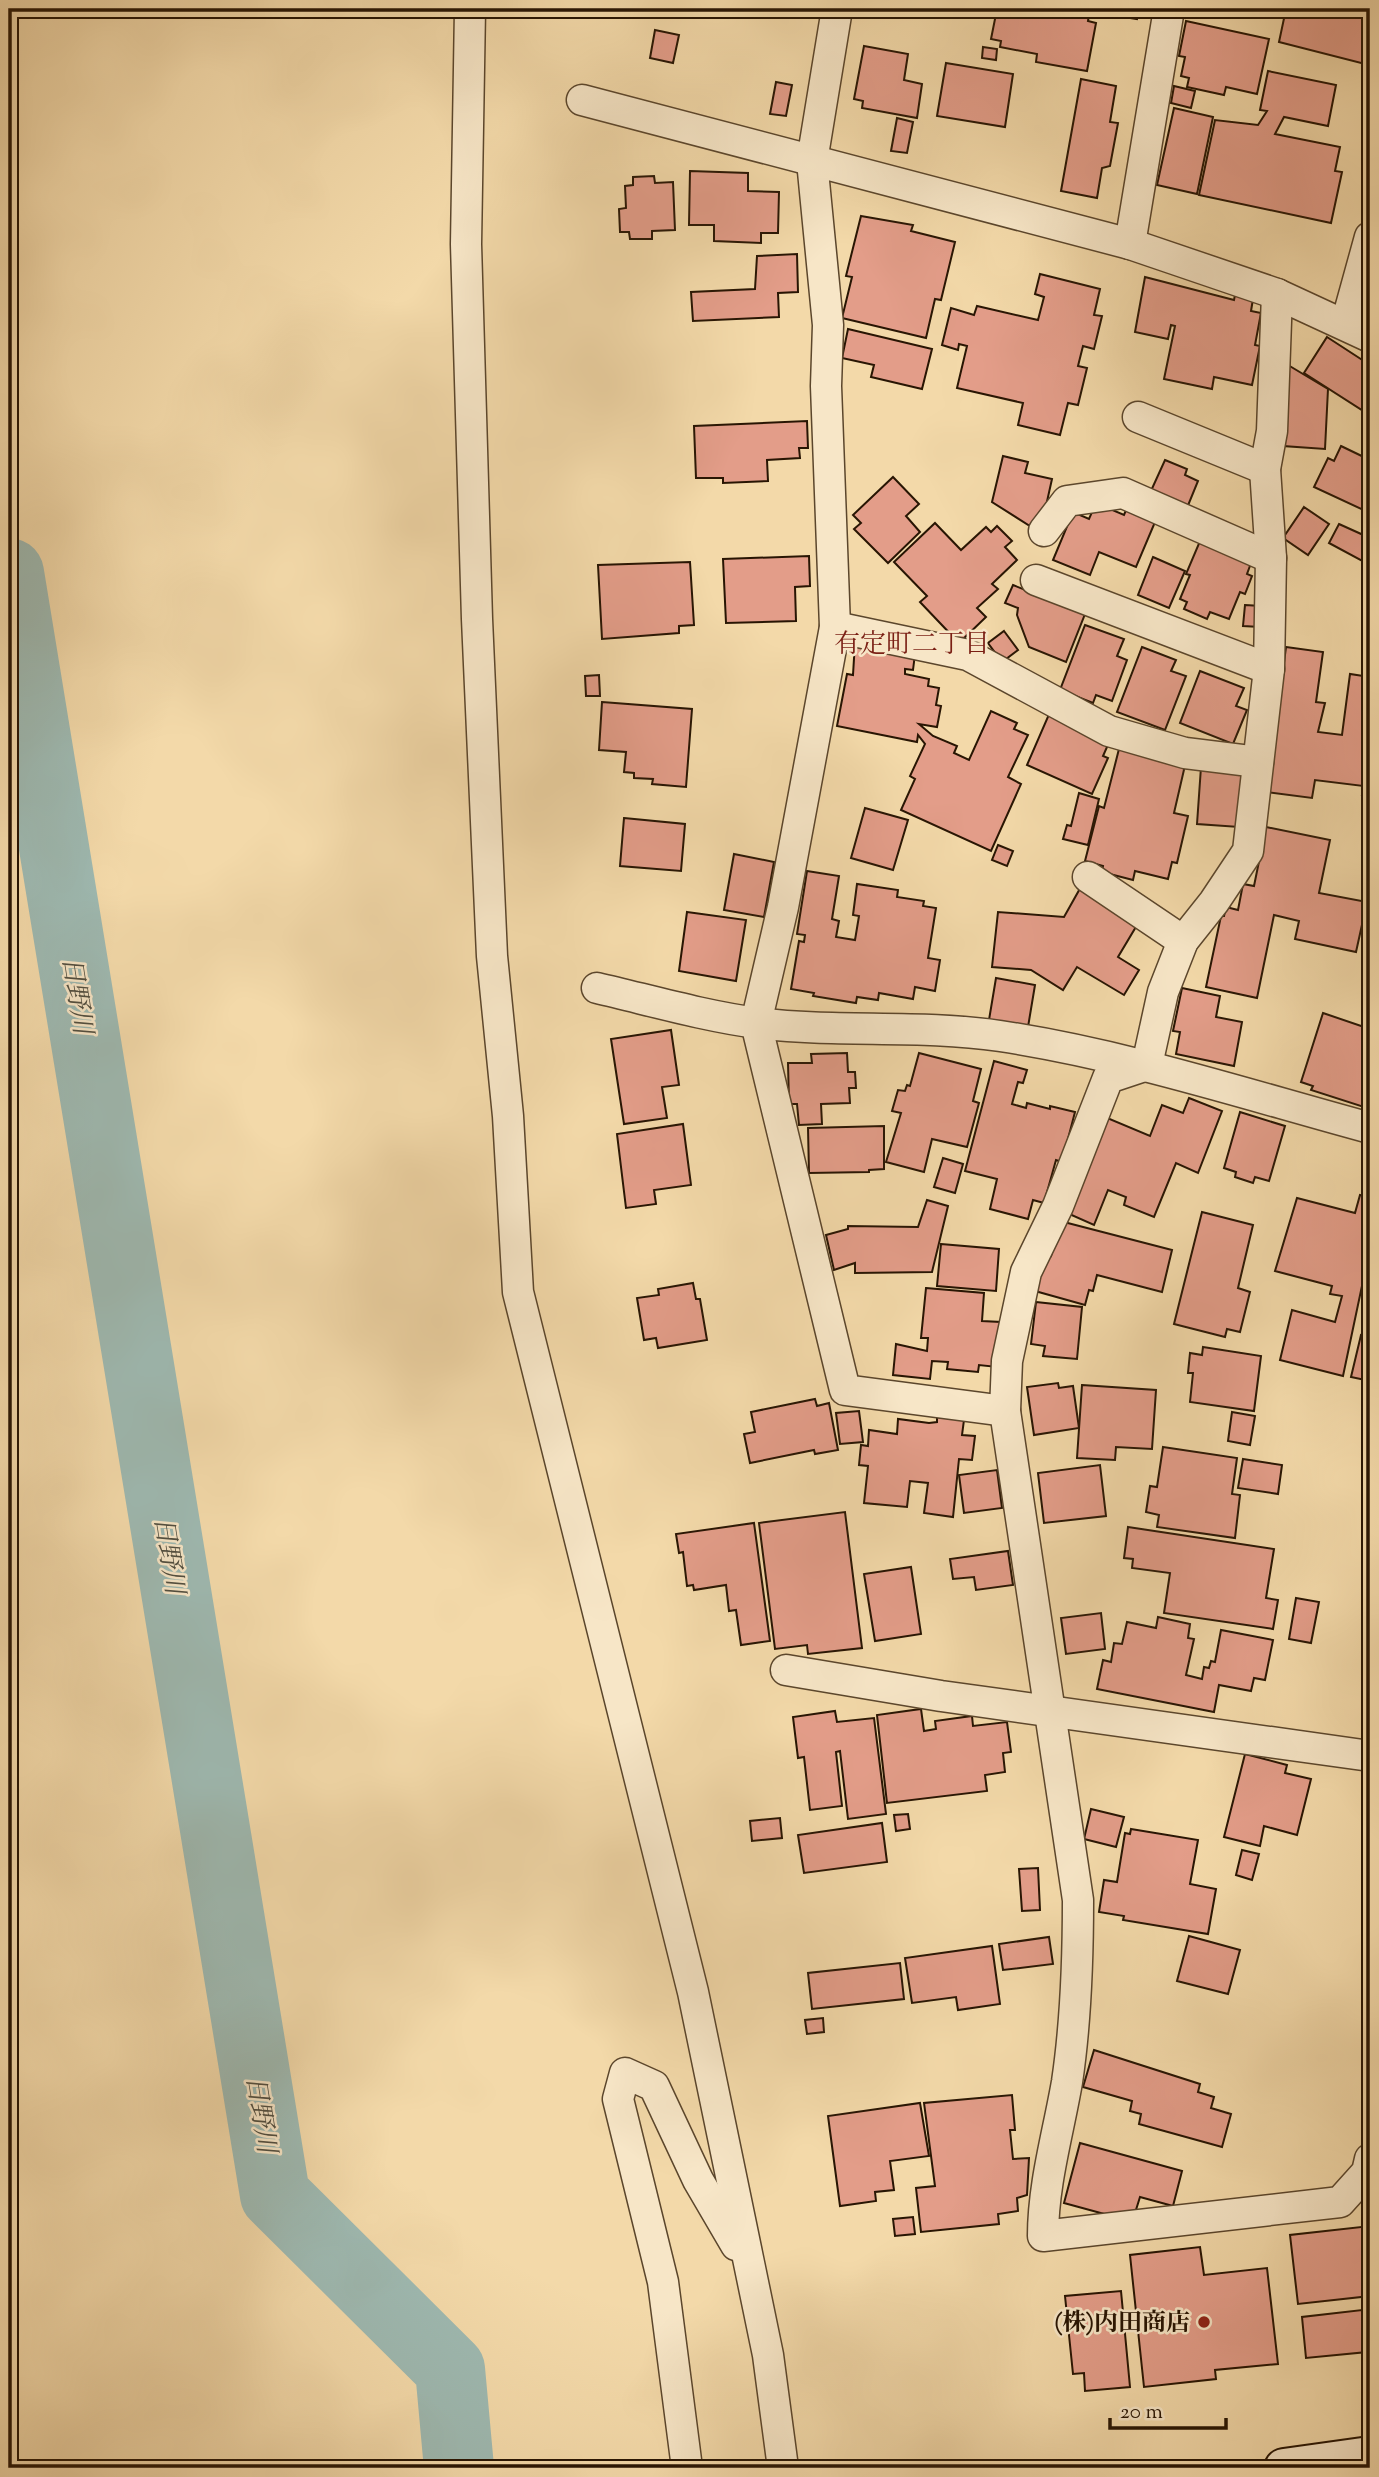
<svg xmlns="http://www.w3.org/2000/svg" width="1379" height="2477" viewBox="0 0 1379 2477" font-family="'Sorts Mill Goudy','Noto Serif JP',serif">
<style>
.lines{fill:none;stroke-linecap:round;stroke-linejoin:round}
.river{stroke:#9eb9b1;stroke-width:70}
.building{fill:#e39d89;stroke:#281503;stroke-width:2}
.minor-casing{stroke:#5b462c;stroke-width:33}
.secondary-casing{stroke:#281503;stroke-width:42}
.minor{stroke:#f7e6c7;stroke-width:30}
.secondary{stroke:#f7e6c7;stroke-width:38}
.poi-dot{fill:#8f2418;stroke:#f7e6c7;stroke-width:2.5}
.labels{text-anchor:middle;stroke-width:5;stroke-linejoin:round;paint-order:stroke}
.poi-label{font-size:24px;font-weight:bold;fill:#281503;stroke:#f7e6c7;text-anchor:end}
.neighbourhood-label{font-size:26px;fill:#7a1f14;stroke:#f7e6c7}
.water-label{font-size:26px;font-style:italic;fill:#514e40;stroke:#f7e6c7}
</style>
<rect width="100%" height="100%" fill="#f3d9a9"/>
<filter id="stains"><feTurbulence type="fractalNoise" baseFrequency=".00286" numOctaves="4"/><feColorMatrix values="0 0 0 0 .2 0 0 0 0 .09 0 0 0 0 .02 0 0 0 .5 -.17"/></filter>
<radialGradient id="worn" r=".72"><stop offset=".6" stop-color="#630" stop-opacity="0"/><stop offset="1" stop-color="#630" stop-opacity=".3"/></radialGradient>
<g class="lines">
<polyline class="river" points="9,573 275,2195 450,2369 459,2468"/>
</g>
<g class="building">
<polygon points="997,9 1049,9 1089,15 1088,21 1096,23 1087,71 1036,62 1037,54 1000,47 1001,41 991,39"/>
<polygon points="1075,9 1139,9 1137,19"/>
<polygon points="1286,9 1356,9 1370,12 1369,65 1279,42"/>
<polygon points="1186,21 1269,39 1257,94 1226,87 1224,95 1187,87 1189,78 1181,76 1185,57 1179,56"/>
<polygon points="655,30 679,35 673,63 650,58"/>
<polygon points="864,46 908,54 904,80 922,84 917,118 862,108 863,101 854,99"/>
<polygon points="983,47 997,49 996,60 982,58"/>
<polygon points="946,63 1013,74 1005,127 937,116"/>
<polygon points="1268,71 1336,85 1328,126 1284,117 1275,134 1340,147 1335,171 1342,172 1331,223 1199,195 1215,120 1258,125 1267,111 1260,110"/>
<polygon points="1081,79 1116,86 1110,122 1118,123 1110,166 1102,168 1097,198 1061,191"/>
<polygon points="776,82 792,85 786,116 770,114"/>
<polygon points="1174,86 1195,91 1191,108 1171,103"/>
<polygon points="1174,108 1213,117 1197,194 1157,185"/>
<polygon points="897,118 913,122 907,153 891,151"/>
<polygon points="690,171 748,173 748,191 779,192 778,233 761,233 761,243 714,241 714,225 689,225"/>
<polygon points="654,176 655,183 673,182 675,230 652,231 652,239 630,239 629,232 620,232 619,209 626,208 625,186 633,185 633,177"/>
<polygon points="861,216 913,225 911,231 955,242 941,300 935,299 926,338 842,318 852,277 846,276"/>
<polygon points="797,254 798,292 778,293 779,317 693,321 691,292 755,289 757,256"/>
<polygon points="1040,274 1100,289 1094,315 1102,316 1094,349 1083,346 1078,366 1087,368 1078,405 1068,403 1060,435 1018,425 1023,403 957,388 967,346 959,344 958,350 942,345 951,308 974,315 977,306 1038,320 1044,297 1035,294"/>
<polygon points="1145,277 1234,300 1235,295 1253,299 1251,311 1261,313 1255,345 1260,346 1252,385 1214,377 1212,389 1164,379 1175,326 1171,325 1168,339 1135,332"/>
<polygon points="848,329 932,349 922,389 871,377 874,365 842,358"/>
<polygon points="1327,337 1370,365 1370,404 1365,412 1304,373"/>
<polygon points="1288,365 1328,389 1325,449 1283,446"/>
<polygon points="807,421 808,448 799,448 800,458 767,460 768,481 723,483 723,478 696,478 694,426"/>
<polygon points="1341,446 1370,460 1370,513 1314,487 1328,458 1334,461"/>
<polygon points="1003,456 1028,462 1025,473 1052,479 1044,515 1033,528 992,502"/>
<polygon points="1165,460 1187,469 1185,475 1198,481 1187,508 1150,493"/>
<polygon points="893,477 919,504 906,516 920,532 888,563 854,529 861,523 853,515"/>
<polygon points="1096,503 1124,515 1129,503 1158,515 1136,567 1099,552 1090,575 1053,560 1073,512 1089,519"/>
<polygon points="1304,507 1329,524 1308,555 1283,538"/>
<polygon points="935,523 961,550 986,527 991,532 997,526 1012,541 1005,547 1017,560 992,584 998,589 977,608 986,617 959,643 920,602 927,596 894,562"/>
<polygon points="1339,524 1370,538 1370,555 1366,563 1329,543"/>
<polygon points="1203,534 1254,555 1247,574 1252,576 1245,594 1240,592 1229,619 1210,612 1207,619 1184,609 1187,602 1180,599 1190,575 1186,574"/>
<polygon points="809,556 810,586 795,587 796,621 726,623 723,559"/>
<polygon points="1153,557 1185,571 1169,608 1138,595"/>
<polygon points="690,562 694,625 679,626 679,633 602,639 598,565"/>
<polygon points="1013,585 1085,614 1066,662 1029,647 1017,615 1018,608 1005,603"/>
<polygon points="1245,605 1261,606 1260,627 1243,626"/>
<polygon points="1085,625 1124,639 1117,656 1127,660 1112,701 1096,695 1093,703 1060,690"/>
<polygon points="1004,631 1018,650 1002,662 988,643"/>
<polygon points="855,642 915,654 913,670 905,669 905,674 929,679 928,686 939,688 936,705 941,706 937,727 919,724 933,736 957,746 954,753 969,760 991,711 1017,723 1014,729 1028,735 1008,777 1021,784 991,851 901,810 915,779 910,776 925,744 918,735 917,742 837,726 847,674 853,675"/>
<polygon points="1142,647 1176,660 1171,671 1186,676 1165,730 1117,712"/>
<polygon points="1286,647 1323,652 1316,702 1325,703 1318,732 1342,735 1350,674 1370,677 1370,796 1362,795 1364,786 1315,780 1312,798 1267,792"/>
<polygon points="1200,671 1244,688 1236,706 1247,710 1233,744 1180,723"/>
<polygon points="599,675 600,696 586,696 585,676"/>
<polygon points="602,702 692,709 686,787 652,784 653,779 634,778 634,773 624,772 626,752 599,750"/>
<polygon points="1050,712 1111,738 1103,756 1108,758 1092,794 1027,765"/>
<polygon points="1120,745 1186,761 1174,813 1188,816 1177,863 1172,862 1168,879 1135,871 1133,880 1102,872 1103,866 1085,861 1099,806 1104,808"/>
<polygon points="1201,767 1243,770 1239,827 1197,824"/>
<polygon points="1079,793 1099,799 1088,845 1063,839 1067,825 1071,826"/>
<polygon points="865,808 908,820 893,870 851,858"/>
<polygon points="624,818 685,824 681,871 620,866"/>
<polygon points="1266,827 1330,840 1319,893 1367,902 1356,952 1295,939 1299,921 1274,915 1257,998 1206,987 1221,916 1224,916 1226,907 1238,910 1243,884 1254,886"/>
<polygon points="998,845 1013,851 1007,866 992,860"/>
<polygon points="734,854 774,862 764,917 724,910"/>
<polygon points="807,871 839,876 832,919 839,921 836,937 855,940 859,916 853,915 857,884 898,890 897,897 924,901 923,906 936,908 928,958 940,960 935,991 915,987 913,999 879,993 878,1000 857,997 856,1003 813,996 814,993 791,989 799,941 804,942 805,935 797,934"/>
<polygon points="1082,885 1140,920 1118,957 1139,970 1124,995 1077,967 1063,990 1031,970 992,967 998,912 1064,917"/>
<polygon points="687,912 746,920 736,981 679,971"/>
<polygon points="996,978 1035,985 1028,1027 989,1020"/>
<polygon points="1182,988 1220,996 1216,1017 1242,1022 1234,1066 1176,1054 1180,1032 1173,1031"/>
<polygon points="1323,1013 1370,1029 1370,1109 1311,1090 1313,1086 1301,1082"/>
<polygon points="671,1030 679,1085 662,1087 667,1118 624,1124 611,1039"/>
<polygon points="847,1053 848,1072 855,1072 856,1088 849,1088 850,1103 821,1104 822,1124 799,1125 797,1104 789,1104 788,1063 812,1063 811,1054"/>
<polygon points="919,1053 981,1069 973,1101 979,1103 967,1147 932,1139 924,1172 886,1162 901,1113 892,1111 898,1090 905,1091 907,1085 910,1086"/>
<polygon points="994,1061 1027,1070 1023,1083 1018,1082 1012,1104 1026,1108 1027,1103 1050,1109 1050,1106 1075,1112 1062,1162 1056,1160 1044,1203 1033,1200 1028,1219 990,1209 997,1179 965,1171"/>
<polygon points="1189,1098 1222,1111 1198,1173 1176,1163 1154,1217 1124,1205 1126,1197 1108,1190 1094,1225 1067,1213 1105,1117 1150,1136 1162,1105 1183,1113"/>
<polygon points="1240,1112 1285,1126 1269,1181 1255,1177 1253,1183 1235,1177 1236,1172 1224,1168"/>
<polygon points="683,1124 691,1185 654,1190 656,1204 626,1208 617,1134"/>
<polygon points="884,1126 884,1169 869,1170 869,1172 809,1173 808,1128"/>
<polygon points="943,1158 963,1164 955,1193 934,1187"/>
<polygon points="1360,1195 1370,1197 1370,1282 1363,1281 1343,1376 1280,1360 1292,1310 1335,1322 1342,1296 1330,1294 1332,1286 1275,1271 1297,1198 1355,1213"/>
<polygon points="927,1200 948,1206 932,1272 855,1273 855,1263 834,1270 826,1235 848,1229 848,1226 918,1227"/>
<polygon points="1202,1212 1253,1225 1238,1288 1250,1292 1240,1332 1227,1329 1225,1337 1174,1324"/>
<polygon points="1060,1221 1172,1250 1162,1292 1097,1275 1093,1291 1089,1290 1085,1305 1035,1291 1045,1255 1051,1256"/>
<polygon points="941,1244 999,1249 996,1291 937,1286"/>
<polygon points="693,1283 696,1299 700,1299 707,1340 658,1348 656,1338 644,1340 637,1298 659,1295 658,1289"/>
<polygon points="926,1288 984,1293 982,1321 1001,1322 997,1367 979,1365 978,1372 947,1369 948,1362 932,1361 930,1379 893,1375 896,1344 927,1351 928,1338 921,1338"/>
<polygon points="1036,1302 1082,1307 1077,1359 1043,1356 1045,1346 1031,1344"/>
<polygon points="1361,1335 1370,1338 1370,1381 1351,1377"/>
<polygon points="1203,1347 1261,1356 1254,1411 1190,1402 1193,1373 1188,1373 1190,1353 1202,1355"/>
<polygon points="1058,1383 1059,1388 1073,1386 1079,1428 1034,1435 1027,1387"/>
<polygon points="1082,1385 1156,1390 1152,1449 1116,1447 1115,1460 1077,1458"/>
<polygon points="815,1399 817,1406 829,1403 838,1450 815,1454 814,1450 750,1463 744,1434 755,1432 751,1412"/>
<polygon points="859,1411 863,1442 840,1444 836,1413"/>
<polygon points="1232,1412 1255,1416 1250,1445 1228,1441"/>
<polygon points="937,1417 964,1420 962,1435 975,1436 972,1460 959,1459 953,1517 924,1513 928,1483 910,1481 907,1507 864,1503 868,1466 859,1465 861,1445 868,1446 869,1430 897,1434 898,1419 929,1423 937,1422"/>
<polygon points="1163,1447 1237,1458 1232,1494 1240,1495 1235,1538 1157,1527 1159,1515 1146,1512 1150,1486 1157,1487"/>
<polygon points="1243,1459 1282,1465 1278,1494 1238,1488"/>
<polygon points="1100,1465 1106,1516 1044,1523 1038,1473"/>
<polygon points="997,1470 1002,1508 964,1513 959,1475"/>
<polygon points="845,1512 862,1648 808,1654 807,1645 775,1649 759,1523"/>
<polygon points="754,1523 770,1641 741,1645 736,1610 729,1611 726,1585 694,1590 693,1585 687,1586 683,1552 679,1553 676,1534"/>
<polygon points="1128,1527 1274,1549 1266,1598 1278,1600 1273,1629 1164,1613 1170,1573 1132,1568 1133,1559 1124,1558"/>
<polygon points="1008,1551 1013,1585 976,1590 974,1577 953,1579 950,1559"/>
<polygon points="911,1567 921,1634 875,1641 864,1574"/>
<polygon points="1296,1598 1319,1602 1311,1643 1289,1639"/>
<polygon points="1101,1613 1105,1649 1066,1654 1061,1618"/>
<polygon points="1158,1617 1190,1624 1188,1638 1194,1639 1186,1675 1202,1679 1204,1667 1209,1668 1211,1661 1215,1662 1221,1630 1273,1640 1265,1680 1254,1678 1251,1691 1219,1685 1214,1712 1097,1689 1103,1660 1111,1662 1114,1643 1122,1644 1127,1622 1156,1628"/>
<polygon points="921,1709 924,1731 936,1729 935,1721 972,1716 973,1726 1007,1722 1011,1752 1003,1753 1005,1772 985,1775 987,1791 887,1803 877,1715"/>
<polygon points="835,1711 837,1722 874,1718 886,1814 848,1819 840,1751 836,1752 842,1806 810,1810 804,1757 798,1758 793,1717"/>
<polygon points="1245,1754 1287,1765 1285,1773 1311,1779 1297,1835 1264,1826 1260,1846 1224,1837"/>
<polygon points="1091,1809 1124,1817 1116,1847 1084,1839"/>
<polygon points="908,1814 910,1829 896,1831 894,1815"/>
<polygon points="780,1818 782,1838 752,1841 750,1821"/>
<polygon points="882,1823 887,1862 804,1873 798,1835"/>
<polygon points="1131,1829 1198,1840 1190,1884 1216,1889 1208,1934 1123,1920 1124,1916 1099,1912 1104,1880 1117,1882 1125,1833 1130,1834"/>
<polygon points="1242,1850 1259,1854 1252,1880 1236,1875"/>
<polygon points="1038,1868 1040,1910 1022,1911 1019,1869"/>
<polygon points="1189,1936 1240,1950 1228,1994 1177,1981"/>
<polygon points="1049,1937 1053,1964 1003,1970 999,1944"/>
<polygon points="992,1946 1000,2004 958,2010 956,1997 912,2003 905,1958"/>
<polygon points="900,1963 904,1999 812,2009 808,1973"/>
<polygon points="823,2018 824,2032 807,2034 805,2020"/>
<polygon points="1094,2050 1200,2084 1198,2092 1214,2097 1211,2108 1231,2114 1222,2147 1139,2124 1141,2114 1130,2111 1132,2101 1083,2087"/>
<polygon points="1012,2095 1015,2130 1010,2130 1013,2159 1029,2158 1027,2195 1017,2198 1018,2211 998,2214 999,2224 921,2232 916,2188 935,2186 924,2103"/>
<polygon points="920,2103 929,2156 890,2161 894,2190 875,2192 876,2201 840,2206 828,2116"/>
<polygon points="1080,2143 1182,2171 1173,2206 1140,2197 1135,2213 1108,2215 1064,2203"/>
<polygon points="913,2217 915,2234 895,2236 893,2219"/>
<polygon points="1370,2226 1370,2296 1298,2304 1290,2235"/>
<polygon points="1200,2247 1204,2275 1267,2268 1278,2364 1215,2370 1216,2379 1144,2387 1130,2255"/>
<polygon points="1121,2291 1130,2387 1085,2391 1084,2373 1073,2374 1065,2296"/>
<polygon points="1362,2310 1367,2352 1306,2358 1302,2317"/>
</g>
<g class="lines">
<defs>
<g id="minor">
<polyline points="470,9 466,244 477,619 492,956 508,1116 518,1292 693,1992 768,2355 783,2468"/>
<polyline points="837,9 812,161 828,325 826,386 835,627 783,907 756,1023 845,1390 1005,1411"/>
<polyline points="582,100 1130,244 1277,294 1370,337"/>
<polyline points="1130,244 1169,9"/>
<polyline points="1346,324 1370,237"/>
<polyline points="1138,417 1265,469"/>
<polyline points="1044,531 1067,501 1123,493 1271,558"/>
<polyline points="1036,580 1269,669"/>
<polyline points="835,627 968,655 1109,731 1185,753 1258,762"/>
<polyline points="1088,877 1183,941"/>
<path d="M 597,988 C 649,1000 704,1016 757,1023 C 838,1033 920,1024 1000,1036 C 1126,1055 1248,1095 1370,1128"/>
<path d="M 1147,1065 L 1108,1078 L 1058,1206 L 1026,1272 L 1007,1361 L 1005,1411 L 1078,1900 C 1078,1961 1076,2022 1067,2082 C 1058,2134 1043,2184 1043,2236 L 1340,2202 L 1367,2172 L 1370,2159"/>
<polyline points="1147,1065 1163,992 1183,941 1214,902 1248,851 1269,669 1271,558 1265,469 1272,431 1277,294"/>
<polyline points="786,1670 941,1696 1370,1756"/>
<polyline points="687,2468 663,2282 618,2099 625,2073 654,2086 698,2180 736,2245"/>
</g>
<polyline id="secondary" points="1284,2468 1370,2456"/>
</defs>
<use href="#minor" class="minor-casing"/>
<use href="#secondary" class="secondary-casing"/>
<use href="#minor" class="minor"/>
<use href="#secondary" class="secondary"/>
</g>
<circle class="poi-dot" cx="1204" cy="2322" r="7"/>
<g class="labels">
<g class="poi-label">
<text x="1190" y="2330">(株)内田商店</text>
</g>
<g class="neighbourhood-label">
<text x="912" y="652">有定町二丁目</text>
</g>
<g class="water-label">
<text transform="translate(78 995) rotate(81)" y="9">日野川</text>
<text transform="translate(170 1555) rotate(81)" y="9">日野川</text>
<text transform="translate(262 2114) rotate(81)" y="9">日野川</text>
</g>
</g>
<rect width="1379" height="2477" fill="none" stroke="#f3d9a9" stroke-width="35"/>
<rect x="10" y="10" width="1358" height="2456" fill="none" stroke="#281503" stroke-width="3.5"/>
<rect x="18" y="18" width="1344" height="2442" fill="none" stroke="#281503" stroke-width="2"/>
<path d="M1110 2418v10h116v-10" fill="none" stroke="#281503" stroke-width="3.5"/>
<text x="1120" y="2418" font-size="21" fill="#281503" stroke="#f7e6c7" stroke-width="5" paint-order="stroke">20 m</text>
<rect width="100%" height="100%" filter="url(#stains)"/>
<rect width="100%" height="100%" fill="url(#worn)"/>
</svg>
